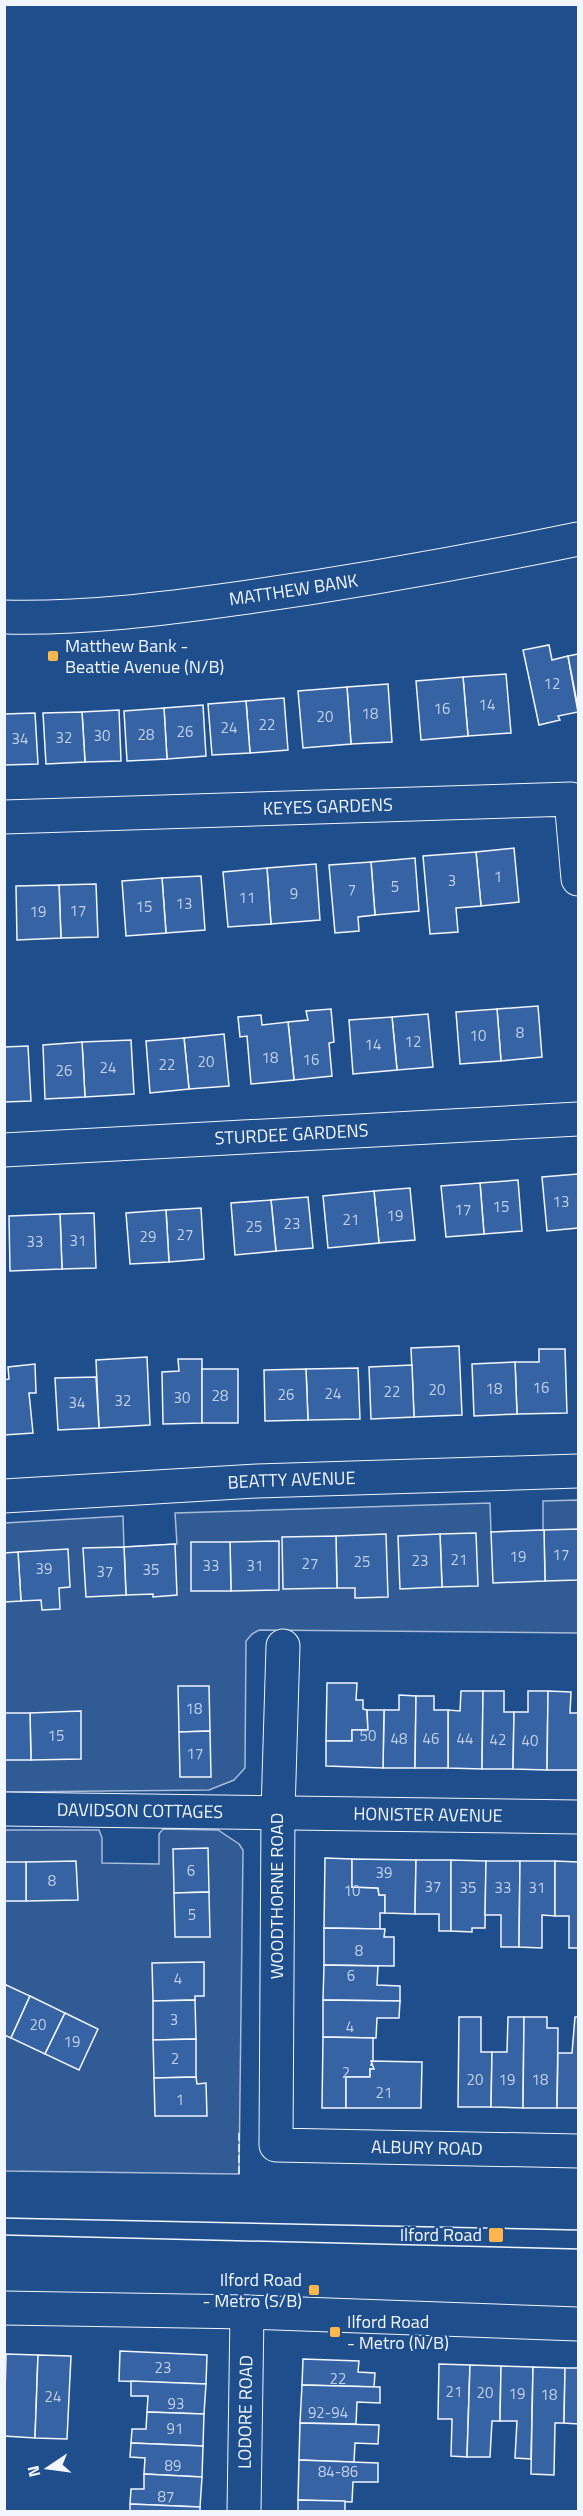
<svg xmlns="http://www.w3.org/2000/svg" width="583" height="2516" viewBox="0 0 583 2516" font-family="'Titillium Web',sans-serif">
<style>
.built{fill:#305b95;stroke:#a8bbd7;stroke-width:1.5}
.building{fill:#3563a3;stroke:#f2f6ff;stroke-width:1.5}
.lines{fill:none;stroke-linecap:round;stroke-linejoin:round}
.minor-casing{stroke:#f2f6ff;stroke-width:35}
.major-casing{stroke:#f2f6ff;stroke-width:35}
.minor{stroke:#1f4e8c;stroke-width:33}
.major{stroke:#1f4e8c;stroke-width:33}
.tram{stroke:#f2f6ff;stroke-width:1.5}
.fence{stroke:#f2f6ff;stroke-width:1.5;stroke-dasharray:8 3;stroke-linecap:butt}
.poi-dot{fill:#ffb74d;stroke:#1f4e8c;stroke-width:2}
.labels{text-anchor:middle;stroke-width:4.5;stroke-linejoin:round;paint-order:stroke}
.number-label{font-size:15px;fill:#c3d1e8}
.street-label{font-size:18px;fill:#f2f6ff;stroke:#1f4e8c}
.poi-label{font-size:18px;fill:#f2f6ff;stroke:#1f4e8c;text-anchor:start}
</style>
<rect width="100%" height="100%" fill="#1f4e8c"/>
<g class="built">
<polygon points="578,1500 578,1633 259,1630 252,1634 246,1641 245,1768 234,1780 209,1790 5,1792 5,1523 123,1516 124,1547 177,1544 175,1513 490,1503 491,1532 543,1530 543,1501"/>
<polygon points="163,1829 218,1830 239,1844 243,1850 239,2174 5,2171 5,1830 99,1830 102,1838 102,1863 159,1864 159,1834"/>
</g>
<g class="building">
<polygon points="549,645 552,660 568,656 578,712 558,716 560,720 539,725 523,650"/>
<polygon points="578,654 578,708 568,656"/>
<polygon points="506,674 511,733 468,736 463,677"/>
<polygon points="463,677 468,736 421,740 416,681"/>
<polygon points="388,684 392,742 351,744 347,687"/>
<polygon points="347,687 351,744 303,748 298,691"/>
<polygon points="284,698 288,750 250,753 246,701"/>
<polygon points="246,701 250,753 212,755 208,704"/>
<polygon points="203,705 206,756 167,759 164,708"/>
<polygon points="164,708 167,759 127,761 124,711"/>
<polygon points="119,710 121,761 85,762 82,712"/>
<polygon points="82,712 85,762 46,764 43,713"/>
<polygon points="35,713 38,764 4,765 4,714"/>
<polygon points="514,848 519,902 481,906 476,852"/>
<polygon points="476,852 481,906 456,908 458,932 430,934 423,856"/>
<polygon points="415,858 419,911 375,915 371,862"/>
<polygon points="371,862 375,915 358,917 359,931 335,933 329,865"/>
<polygon points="316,864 320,920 271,924 267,868"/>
<polygon points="267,868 271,924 228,927 223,872"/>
<polygon points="201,876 205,930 166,933 162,878"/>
<polygon points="162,878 166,933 126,936 122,881"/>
<polygon points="96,884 98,937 61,938 59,885"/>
<polygon points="59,885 61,938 17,940 16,886"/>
<polygon points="538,1006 542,1057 501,1061 497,1009"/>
<polygon points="331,1009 334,1042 329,1043 332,1076 294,1080 288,1022 308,1020 306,1011"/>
<polygon points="497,1009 501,1061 460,1064 456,1012"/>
<polygon points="428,1014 433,1067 397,1070 392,1017"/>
<polygon points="261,1015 262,1025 288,1022 294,1080 251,1084 247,1036 240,1037 238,1017"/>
<polygon points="392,1017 397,1070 353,1074 349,1020"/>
<polygon points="224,1034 229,1086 189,1089 184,1038"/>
<polygon points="184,1038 189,1089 150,1093 146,1041"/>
<polygon points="131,1040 134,1094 85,1097 82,1042"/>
<polygon points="82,1042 85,1097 45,1099 43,1045"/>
<polygon points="28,1046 31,1101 4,1102 4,1047"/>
<polygon points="578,1174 578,1228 547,1231 542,1177"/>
<polygon points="518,1180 522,1231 484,1234 480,1183"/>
<polygon points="480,1183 484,1234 446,1237 441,1186"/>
<polygon points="410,1188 415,1240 379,1243 374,1191"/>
<polygon points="374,1191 379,1243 328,1248 323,1196"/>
<polygon points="308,1197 313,1248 276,1251 271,1200"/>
<polygon points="271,1200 276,1251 235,1255 231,1203"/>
<polygon points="201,1208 204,1259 169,1262 166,1210"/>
<polygon points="166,1210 169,1262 130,1264 126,1213"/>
<polygon points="94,1213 96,1268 62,1269 60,1214"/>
<polygon points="60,1214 62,1269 10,1271 9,1216"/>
<polygon points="459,1346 462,1415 414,1417 411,1348"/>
<polygon points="539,1349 565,1349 567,1413 517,1414 515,1362 539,1362"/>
<polygon points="147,1357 150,1425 99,1428 96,1360"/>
<polygon points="178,1359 202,1359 202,1423 163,1424 162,1372 179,1371"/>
<polygon points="515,1362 517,1414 474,1416 472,1364"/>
<polygon points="35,1364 36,1393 29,1393 33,1433 4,1435 4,1380 9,1379 8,1367"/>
<polygon points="412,1365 414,1417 371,1419 369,1367"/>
<polygon points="358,1368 360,1419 308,1420 306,1369"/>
<rect x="202" y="1369" width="36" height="54"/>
<polygon points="306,1369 308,1420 265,1421 264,1370"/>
<polygon points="96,1377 99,1428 58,1430 55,1378"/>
<polygon points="578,1529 578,1580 545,1581 544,1530"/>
<polygon points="544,1530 545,1581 493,1583 491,1532"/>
<polygon points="476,1533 478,1586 442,1587 440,1534"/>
<polygon points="386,1534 388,1597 355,1598 355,1588 337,1588 336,1536"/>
<polygon points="440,1534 442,1587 400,1589 398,1536"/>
<polygon points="336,1536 337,1588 283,1589 282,1537"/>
<polygon points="279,1541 279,1590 231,1591 230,1542"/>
<polygon points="191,1542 230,1542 231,1591 191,1591"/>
<polygon points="175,1544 177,1595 153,1597 153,1594 126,1595 124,1547"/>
<polygon points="124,1547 126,1595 86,1597 83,1548"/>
<polygon points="68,1549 70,1587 59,1588 60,1609 42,1610 41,1600 21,1601 18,1552"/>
<polygon points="18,1552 21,1601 4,1602 4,1553"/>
<polygon points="327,1683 357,1683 356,1700 363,1700 363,1709 367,1710 368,1730 352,1730 352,1741 326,1741"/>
<polygon points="178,1686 209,1686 210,1731 179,1732"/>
<polygon points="461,1691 483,1691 482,1769 448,1768 448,1710 460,1711"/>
<polygon points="483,1691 504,1691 504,1712 514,1712 513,1769 482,1769"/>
<polygon points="528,1691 548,1691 547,1770 513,1769 514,1712 528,1712"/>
<polygon points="548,1691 571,1692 570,1713 578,1713 578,1770 547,1770"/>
<polygon points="399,1695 416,1696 415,1768 383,1768 384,1710 399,1710"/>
<polygon points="416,1696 434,1696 434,1710 448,1710 448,1768 415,1768"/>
<polygon points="367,1710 384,1710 383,1768 326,1766 326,1741 352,1741 352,1730 368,1730"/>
<polygon points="81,1711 81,1759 31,1760 30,1713"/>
<polygon points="4,1713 30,1713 31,1760 4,1760"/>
<polygon points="210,1731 211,1777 180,1777 179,1732"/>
<polygon points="208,1848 209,1892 174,1893 173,1849"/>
<polygon points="325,1858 352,1859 352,1887 378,1888 379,1895 385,1895 385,1913 380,1913 380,1929 324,1928"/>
<polygon points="352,1859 416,1860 415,1914 385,1913 385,1895 379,1895 378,1888 352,1887"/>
<polygon points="416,1860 451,1860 451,1931 439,1931 439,1914 415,1914"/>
<polygon points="451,1860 486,1861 485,1928 472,1928 472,1932 451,1931"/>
<polygon points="76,1861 78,1900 26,1901 26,1862"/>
<polygon points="486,1861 520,1861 519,1947 501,1947 501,1915 485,1915"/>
<polygon points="520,1861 555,1861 555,1916 542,1915 542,1948 519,1947"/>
<polygon points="555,1861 578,1862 578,1948 569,1948 569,1916 555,1916"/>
<rect x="4" y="1862" width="22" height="39"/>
<polygon points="209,1892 210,1937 175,1937 174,1893"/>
<polygon points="324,1928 385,1929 384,1937 394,1937 394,1966 324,1965"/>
<polygon points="204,1962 204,1996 195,1996 195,2000 153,2001 152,1963"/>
<polygon points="324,1965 378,1966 377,1985 400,1986 400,2001 323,2000"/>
<polygon points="4,1984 30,1996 11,2038 4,2035"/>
<polygon points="30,1996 65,2013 45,2054 11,2038"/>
<polygon points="195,2000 196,2039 153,2040 153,2001"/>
<polygon points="323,2000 400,2001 399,2018 377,2018 376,2038 323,2037"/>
<polygon points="65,2013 98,2029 79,2070 45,2054"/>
<polygon points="459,2017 481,2017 481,2052 492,2052 491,2107 458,2107"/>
<polygon points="508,2017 524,2017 523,2108 491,2107 492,2052 507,2052"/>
<polygon points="524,2017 547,2017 547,2028 558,2028 557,2108 523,2108"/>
<polygon points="575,2017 578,2017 578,2108 557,2108 558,2053 572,2053"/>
<polygon points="323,2037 373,2038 373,2061 371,2065 374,2065 374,2069 370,2069 370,2077 346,2077 346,2108 322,2108"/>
<polygon points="196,2039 196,2077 154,2078 153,2040"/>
<polygon points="371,2061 422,2062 421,2108 346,2108 346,2077 370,2077 370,2069 374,2069"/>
<polygon points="196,2077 197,2084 206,2083 207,2116 155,2116 154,2078"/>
<polygon points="120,2351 207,2355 206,2384 119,2381"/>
<polygon points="6,2354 38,2355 35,2438 4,2436"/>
<polygon points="38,2355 71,2356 67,2439 35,2438"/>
<polygon points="303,2359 359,2361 358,2372 375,2373 374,2387 302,2385"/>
<polygon points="439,2364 470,2365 467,2457 451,2456 452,2419 438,2419"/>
<polygon points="470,2365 501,2366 500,2421 492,2421 490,2457 467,2457"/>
<polygon points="501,2366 533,2367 531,2459 515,2458 517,2421 500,2421"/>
<polygon points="533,2367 565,2368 564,2423 555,2423 554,2475 531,2474"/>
<polygon points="565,2368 578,2368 578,2424 564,2423"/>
<polygon points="131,2381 206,2384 204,2414 147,2412 148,2396 131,2396"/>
<polygon points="302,2385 380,2387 380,2403 357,2402 356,2424 300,2423"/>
<polygon points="147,2412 204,2414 203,2446 131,2443 132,2429 146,2429"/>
<polygon points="300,2423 379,2425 378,2444 355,2443 354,2462 299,2460"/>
<polygon points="131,2443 203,2446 202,2477 144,2474 145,2458 130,2457"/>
<polygon points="299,2460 378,2463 378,2482 353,2482 352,2502 298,2500"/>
<polygon points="144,2474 202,2477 200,2507 130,2504 131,2489 144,2489"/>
<polygon points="298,2500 345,2501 345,2512 298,2512"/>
<polygon points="130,2504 200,2507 200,2512 130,2512"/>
</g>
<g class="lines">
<defs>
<g id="minor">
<path id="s1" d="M 4,817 L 571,799 L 578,879"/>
<path id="s2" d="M 4,1150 L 578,1119"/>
<path id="s3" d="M 4,1496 L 257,1481 L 578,1471"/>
<path id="s4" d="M 283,1646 L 278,1812 L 276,2145 L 578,2151"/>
<path id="s5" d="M 4,1809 L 578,1817"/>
<polyline points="4,2308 247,2312 578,2324"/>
<path id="s6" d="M 244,2512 L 247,2312"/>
</g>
<g id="major">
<path id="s7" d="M 4,617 C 84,619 163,609 241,598 C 354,582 466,562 578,539"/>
</g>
</defs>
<use href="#minor" class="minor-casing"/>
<use href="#major" class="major-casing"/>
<use href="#minor" class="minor"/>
<use href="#major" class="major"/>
<g class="tram">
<polyline points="4,2218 578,2230"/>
<polyline points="4,2235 578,2249"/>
</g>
<polyline class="fence" points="239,2174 239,2132"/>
</g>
<g class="poi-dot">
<rect x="47" y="650" width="12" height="12" rx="3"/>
<rect x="488" y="2227" width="16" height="16" rx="3"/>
<rect x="308" y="2284" width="12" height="12" rx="3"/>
<rect x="329" y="2326" width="12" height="12" rx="3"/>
</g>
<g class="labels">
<g class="number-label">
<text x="552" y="689">12</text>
<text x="487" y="710">14</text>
<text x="442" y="714">16</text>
<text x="370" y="719">18</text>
<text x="325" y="722">20</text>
<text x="267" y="730">22</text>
<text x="229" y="733">24</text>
<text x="185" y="737">26</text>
<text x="146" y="740">28</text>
<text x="102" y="741">30</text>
<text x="64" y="743">32</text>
<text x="20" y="744">34</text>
<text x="498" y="882">1</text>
<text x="452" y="886">3</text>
<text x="395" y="892">5</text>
<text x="352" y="895">7</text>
<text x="294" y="899">9</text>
<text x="247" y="903">11</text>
<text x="184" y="909">13</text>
<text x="144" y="912">15</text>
<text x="78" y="916">17</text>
<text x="38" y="917">19</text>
<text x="520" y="1038">8</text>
<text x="478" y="1041">10</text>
<text x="413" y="1047">12</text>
<text x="373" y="1050">14</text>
<text x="270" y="1063">18</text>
<text x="311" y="1065">16</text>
<text x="206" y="1067">20</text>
<text x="167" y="1070">22</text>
<text x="108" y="1073">24</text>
<text x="64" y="1076">26</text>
<text x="561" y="1207">13</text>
<text x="501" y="1212">15</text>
<text x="463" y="1215">17</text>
<text x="395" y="1221">19</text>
<text x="351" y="1225">21</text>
<text x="292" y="1229">23</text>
<text x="254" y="1232">25</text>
<text x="185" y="1240">27</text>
<text x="148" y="1242">29</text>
<text x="78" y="1246">31</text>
<text x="35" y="1247">33</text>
<text x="541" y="1393">16</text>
<text x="494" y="1394">18</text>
<text x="437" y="1395">20</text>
<text x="392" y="1397">22</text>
<text x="333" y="1399">24</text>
<text x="286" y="1400">26</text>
<text x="220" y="1401">28</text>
<text x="182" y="1403">30</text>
<text x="123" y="1406">32</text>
<text x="77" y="1408">34</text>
<text x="561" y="1560">17</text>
<text x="518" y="1562">19</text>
<text x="459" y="1565">21</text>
<text x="420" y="1566">23</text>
<text x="362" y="1567">25</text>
<text x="310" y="1569">27</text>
<text x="211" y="1571">33</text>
<text x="255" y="1571">31</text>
<text x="44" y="1574">39</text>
<text x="151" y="1575">35</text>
<text x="105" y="1577">37</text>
<text x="194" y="1714">18</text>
<text x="56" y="1741">15</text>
<text x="368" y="1741">50</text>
<text x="399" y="1744">48</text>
<text x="431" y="1744">46</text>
<text x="465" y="1744">44</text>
<text x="498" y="1745">42</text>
<text x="530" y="1746">40</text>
<text x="195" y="1759">17</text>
<text x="191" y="1876">6</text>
<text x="384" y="1878">39</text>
<text x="52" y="1886">8</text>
<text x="433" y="1892">37</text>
<text x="468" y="1893">35</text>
<text x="503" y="1893">33</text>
<text x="537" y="1893">31</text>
<text x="352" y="1896">10</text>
<text x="192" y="1920">5</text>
<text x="359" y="1956">8</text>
<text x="351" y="1981">6</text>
<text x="178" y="1984">4</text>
<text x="174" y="2025">3</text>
<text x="38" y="2030">20</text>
<text x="350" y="2032">4</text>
<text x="72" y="2047">19</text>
<text x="175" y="2064">2</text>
<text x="346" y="2078">2</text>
<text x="475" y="2085">20</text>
<text x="507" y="2085">19</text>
<text x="540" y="2085">18</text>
<text x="384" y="2098">21</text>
<text x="180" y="2105">1</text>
<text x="163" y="2373">23</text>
<text x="338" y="2384">22</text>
<text x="454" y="2397">21</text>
<text x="485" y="2398">20</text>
<text x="517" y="2399">19</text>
<text x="549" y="2400">18</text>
<text x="53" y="2402">24</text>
<text x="176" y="2409">93</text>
<text x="328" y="2418">92-94</text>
<text x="175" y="2434">91</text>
<text x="173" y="2471">89</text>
<text x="338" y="2477">84-86</text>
<text x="166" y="2502">87</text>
</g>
<g class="street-label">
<text dy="6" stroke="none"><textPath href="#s7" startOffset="291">MATTHEW BANK</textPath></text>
<text dy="6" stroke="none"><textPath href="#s1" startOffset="324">KEYES GARDENS</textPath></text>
<text dy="6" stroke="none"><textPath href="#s2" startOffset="288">STURDEE GARDENS</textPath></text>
<text dy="6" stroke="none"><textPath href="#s3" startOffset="288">BEATTY AVENUE</textPath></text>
<text dy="6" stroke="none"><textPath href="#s5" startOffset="136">DAVIDSON COTTAGES</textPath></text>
<text dy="6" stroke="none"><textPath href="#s5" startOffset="424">HONISTER AVENUE</textPath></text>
<text transform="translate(277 1896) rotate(-90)" y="6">WOODTHORNE ROAD</text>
<text dy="6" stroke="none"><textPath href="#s4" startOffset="650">ALBURY ROAD</textPath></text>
<text dy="6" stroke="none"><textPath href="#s6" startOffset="100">LODORE ROAD</textPath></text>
</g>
<g class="poi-label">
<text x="65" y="652">Matthew Bank -<tspan x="65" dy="21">Beattie Avenue (N/B)</tspan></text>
<text x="482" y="2241" text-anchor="end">Ilford Road</text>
<text x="302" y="2286" text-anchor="end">Ilford Road<tspan x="302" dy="21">- Metro (S/B)</tspan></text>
<text x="347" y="2328">Ilford Road<tspan x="347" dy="21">- Metro (N/B)</tspan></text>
</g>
</g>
<rect width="583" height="2516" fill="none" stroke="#f2f6ff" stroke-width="12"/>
<g transform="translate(48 2468) rotate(257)" stroke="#1f4e8c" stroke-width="4.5" paint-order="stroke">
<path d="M0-4.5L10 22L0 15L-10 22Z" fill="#f2f6ff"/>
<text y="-9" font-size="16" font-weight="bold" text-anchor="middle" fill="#f2f6ff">N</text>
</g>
</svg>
